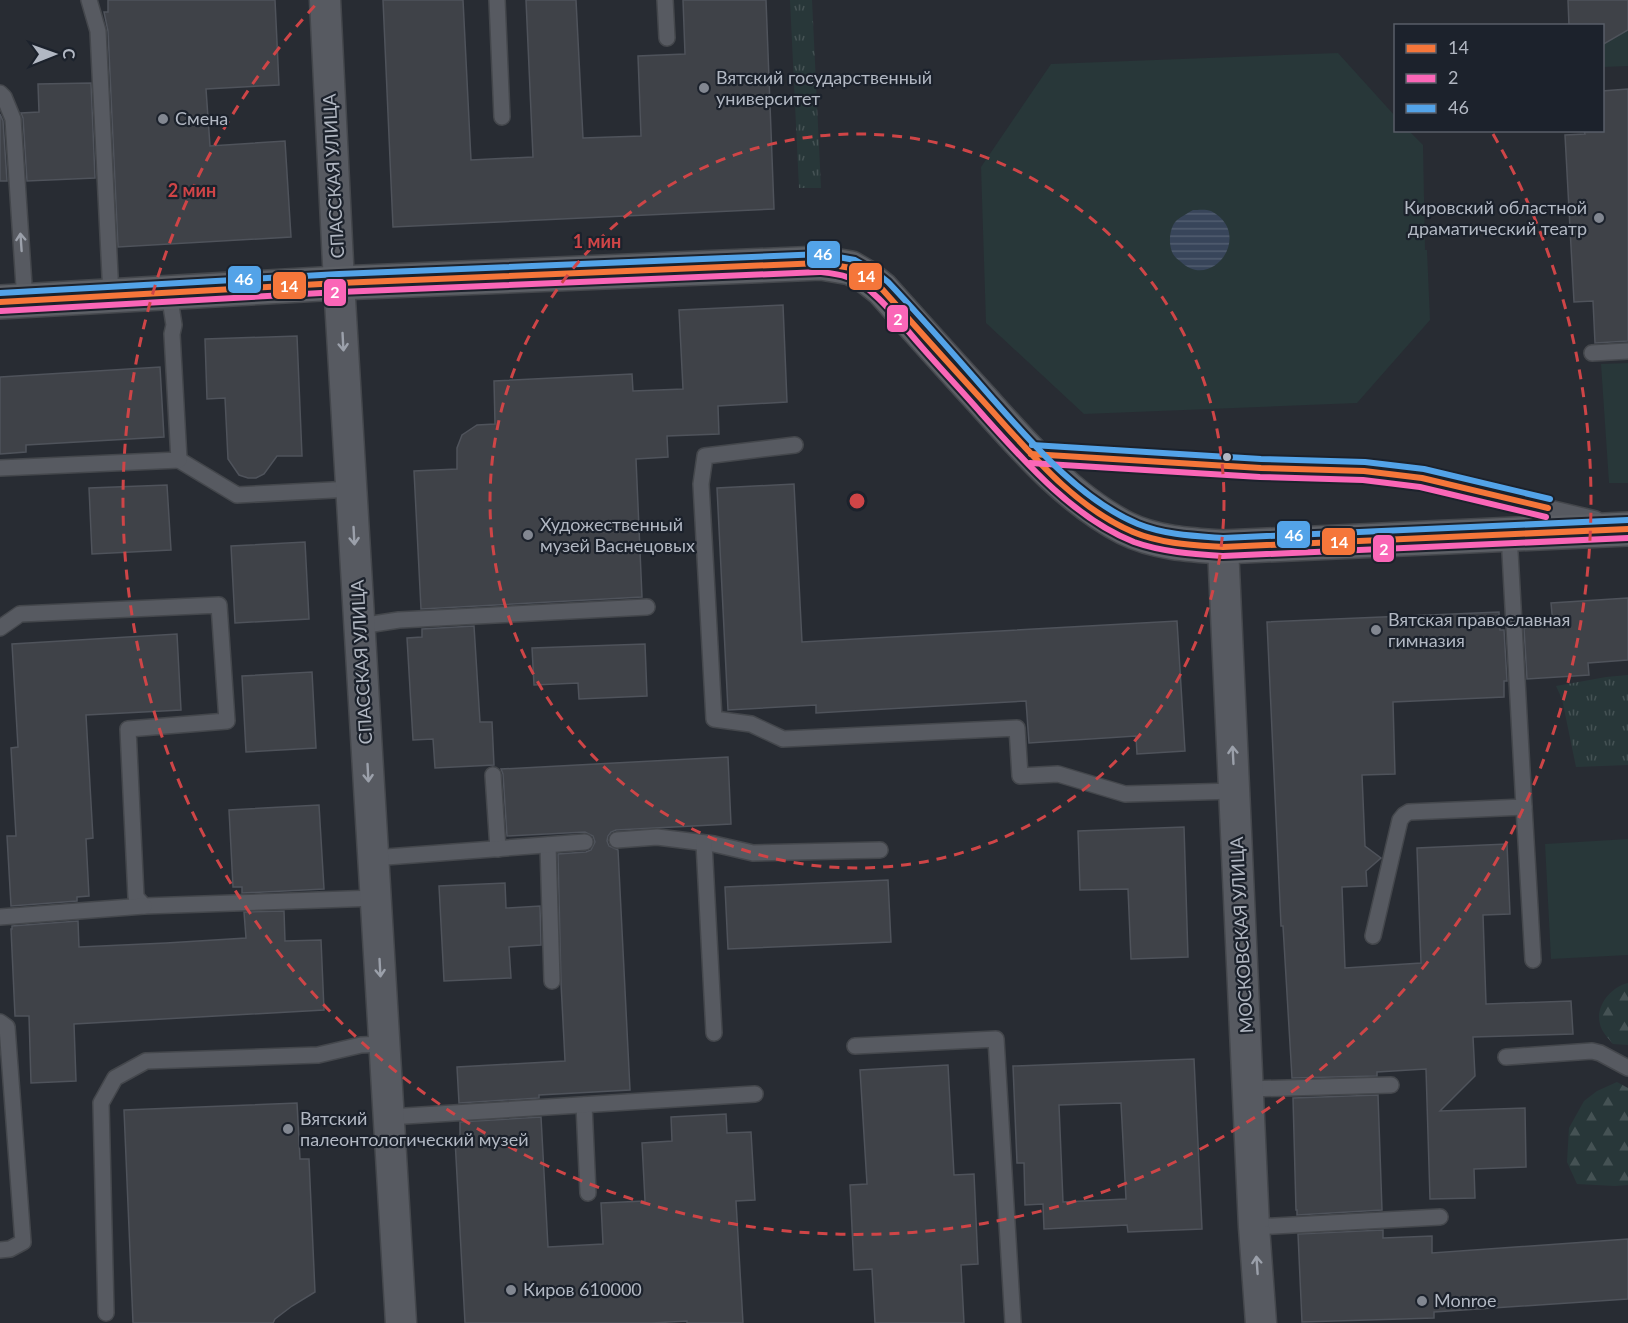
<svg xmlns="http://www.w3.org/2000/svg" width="1628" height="1323" viewBox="0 0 1628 1323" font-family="Lato,sans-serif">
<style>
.grass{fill:url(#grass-tufts)}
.forest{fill:url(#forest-firs)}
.park{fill:#283739}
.water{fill:url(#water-rules)}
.building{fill:#3f4248;stroke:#4f535b;stroke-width:1.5;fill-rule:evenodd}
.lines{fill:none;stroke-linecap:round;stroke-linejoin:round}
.service-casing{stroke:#44474c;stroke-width:18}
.minor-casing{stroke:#44474c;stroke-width:33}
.secondary-casing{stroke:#44474c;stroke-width:36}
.service{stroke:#575a61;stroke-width:15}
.minor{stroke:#575a61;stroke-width:30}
.secondary{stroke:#5c5f65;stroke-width:33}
.bus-1-casing{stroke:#1c222c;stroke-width:10}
.bus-2-casing{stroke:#1c222c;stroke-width:10}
.bus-3-casing{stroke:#1c222c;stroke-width:10}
.bus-1{stroke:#f5763a;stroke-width:6}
.bus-2{stroke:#fa66b7;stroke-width:6}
.bus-3{stroke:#53a3e8;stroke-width:6}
.oneway{stroke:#9ba0aa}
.ring{fill:none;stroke:#cf4547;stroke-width:3;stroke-dasharray:10 8}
.poi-dot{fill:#828791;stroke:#1c222c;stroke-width:2}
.bus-dot{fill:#b2b8c3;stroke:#1c222c;stroke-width:2}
.labels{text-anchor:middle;stroke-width:4.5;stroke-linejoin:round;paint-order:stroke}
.poi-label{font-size:18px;fill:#b2b8c3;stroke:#1c222c;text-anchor:start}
.street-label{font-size:18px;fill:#b2b8c3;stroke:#1c222c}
.centre{fill:#cf4547;stroke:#1c222c;stroke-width:3}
.ring-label{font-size:18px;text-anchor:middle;font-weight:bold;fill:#cf4547;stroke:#1c222c;stroke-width:4.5;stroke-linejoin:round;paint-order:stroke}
.line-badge{stroke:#1c222c;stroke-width:2}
.badge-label{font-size:16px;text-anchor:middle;font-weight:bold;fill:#fff}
</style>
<defs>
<pattern id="grass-tufts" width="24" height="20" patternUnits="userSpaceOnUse" patternTransform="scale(1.5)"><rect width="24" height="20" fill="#283739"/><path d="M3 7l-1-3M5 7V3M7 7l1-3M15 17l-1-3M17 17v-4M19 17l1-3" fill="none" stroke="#455254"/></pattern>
<pattern id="forest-firs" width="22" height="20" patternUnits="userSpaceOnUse" patternTransform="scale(1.5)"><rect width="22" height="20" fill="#283739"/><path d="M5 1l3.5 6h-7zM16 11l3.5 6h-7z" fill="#455254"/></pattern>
<pattern id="water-rules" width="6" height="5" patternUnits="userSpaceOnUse" patternTransform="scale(1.5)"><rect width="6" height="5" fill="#38455a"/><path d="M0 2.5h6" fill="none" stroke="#525e70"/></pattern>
</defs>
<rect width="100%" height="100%" fill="#282c33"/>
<g class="grass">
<polygon points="790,0 812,0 821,188 799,188"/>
<polygon points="1628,675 1628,765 1576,767 1562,699 1556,686 1606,677"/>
</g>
<g class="forest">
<path d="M 1628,983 L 1628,1045 L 1613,1044 C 1608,1038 1601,1031 1600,1024 C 1595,1006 1611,987 1628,983 Z"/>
<polygon points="1617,1082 1628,1088 1628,1185 1615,1186 1577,1184 1567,1162 1569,1128 1584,1101 1597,1091"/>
</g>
<g class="park">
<polygon points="1628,0 1628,66 1603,67 1602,26"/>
<polygon points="1338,53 1395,116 1396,130 1409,131 1423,145 1425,250 1427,250 1430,320 1357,403 1084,414 986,323 981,167 1051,64"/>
<polygon points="1628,363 1628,483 1609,483 1601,364"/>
<polygon points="1628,839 1628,955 1551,959 1545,844"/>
</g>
<path class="water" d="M 1193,210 C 1198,210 1206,209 1211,211 C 1255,234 1211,293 1180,261 C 1177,259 1175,257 1173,254 C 1168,245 1169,227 1177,220 C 1182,216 1188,213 1193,210 Z"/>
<g class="building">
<polygon points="108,0 275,0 279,85 206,89 210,146 285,141 291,237 118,247 108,31 104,12 108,12"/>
<polygon points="383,0 463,0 471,160 533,157 526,0 576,0 583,138 641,136 638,56 685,54 683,0 766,0 774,209 393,227"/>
<polygon points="1568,0 1628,0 1628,30 1602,45 1602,26 1569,26"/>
<polygon points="91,83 95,178 27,181 23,118 21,113 39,112 38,84"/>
<polygon points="1628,89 1628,341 1595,343 1593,301 1574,302 1565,135 1585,134 1584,130 1602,130 1602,91"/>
<polygon points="0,114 3,121 7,181 0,181"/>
<polygon points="783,305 787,402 718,406 719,434 667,436 668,457 636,459 642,597 421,609 414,471 457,469 457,448 462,435 477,425 495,424 494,381 632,374 633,391 683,389 679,310"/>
<polygon points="297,336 302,456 277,456 264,474 256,478 248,478 239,475 228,459 225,398 207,399 205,339"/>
<polygon points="160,367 164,437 26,445 26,452 0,454 0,377"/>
<polygon points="794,484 802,642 1177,621 1185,751 1137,754 1136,736 1029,743 1026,701 816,713 816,705 728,710 717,488"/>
<polygon points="167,485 171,550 92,554 89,488"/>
<polygon points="305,542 309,619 235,623 231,546"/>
<polygon points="1628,598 1628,660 1588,663 1589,675 1527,679 1524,628 1553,625 1551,603"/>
<polygon points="1499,612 1500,630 1504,630 1507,681 1504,681 1504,697 1393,702 1395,774 1362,775 1365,846 1381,858 1366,871 1367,886 1342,887 1345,968 1421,963 1417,848 1507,844 1510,914 1483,915 1486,1004 1571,1001 1573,1034 1473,1037 1475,1076 1440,1111 1525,1108 1526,1167 1474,1169 1475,1198 1430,1199 1426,1069 1377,1072 1377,1076 1292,1078 1283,926 1281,926 1267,622"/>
<polygon points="474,626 480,722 492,722 494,765 435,768 433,739 413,740 407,638 422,637 422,629"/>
<polygon points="177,634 181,710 86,715 93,838 86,839 89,896 77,897 77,901 11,906 7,836 16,836 11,748 18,747 12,644"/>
<polygon points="645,644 647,696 579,699 578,683 534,685 532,648"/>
<polygon points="312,672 316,748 246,752 242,676"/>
<polygon points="728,757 731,824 616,830 611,832 608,836 607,841 609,846 618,850 630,1090 539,1095 539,1098 459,1103 457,1067 565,1061 561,983 558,854 586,852 591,850 595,842 593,836 585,832 507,836 503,774 501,769"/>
<polygon points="319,805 324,889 242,893 242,887 233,887 229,810"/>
<polygon points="1184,827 1188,957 1131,959 1128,889 1080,890 1078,831"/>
<polygon points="888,880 891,942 728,949 725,887"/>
<polygon points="505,883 506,908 540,906 541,945 509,947 511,978 444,981 439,886"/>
<polygon points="284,911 285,941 321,940 324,1010 74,1024 76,1081 31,1083 29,1016 15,1016 11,929 12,929 12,926 78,921 79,947 166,943 246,938 244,912"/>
<path d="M 1194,1059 L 1202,1229 L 1128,1232 L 1127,1225 L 1044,1229 L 1043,1204 L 1025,1205 L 1024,1163 L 1017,1163 L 1013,1066 ZM 1121,1103 L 1126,1199 L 1063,1202 L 1059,1105 Z"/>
<polygon points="948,1065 954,1175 974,1174 978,1264 961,1265 964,1323 875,1323 872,1269 854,1270 850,1185 867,1184 860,1070"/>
<polygon points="1378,1095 1382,1210 1297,1215 1297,1210 1296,1210 1293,1098"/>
<polygon points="297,1103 300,1159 309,1159 315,1292 292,1306 275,1319 273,1323 133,1323 124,1110"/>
<polygon points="726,1114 727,1133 751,1132 755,1200 736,1201 743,1323 687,1323 687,1321 652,1323 465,1323 455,1139 460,1138 460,1122 541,1117 548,1247 603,1244 601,1203 645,1201 642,1143 672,1141 671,1117"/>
<polygon points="1383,1230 1383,1238 1432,1236 1432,1253 1628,1239 1628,1299 1434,1312 1434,1318 1302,1322 1298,1234"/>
</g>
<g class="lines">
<defs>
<g id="service">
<polyline points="89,0 98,31 111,296"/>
<polyline points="497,0 502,117"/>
<polyline points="665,0 667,38"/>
<polyline points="0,93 4,97 13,119 25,301"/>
<polyline points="1592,353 1628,351"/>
<polyline points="795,445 705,456 701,484 714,719 751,724 783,739 1017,728 1020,776 1058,774 1125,794 1235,791"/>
<polyline points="1038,455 1261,468 1364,471 1422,478 1596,519"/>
<polyline points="179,460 237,495 352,489"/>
<polyline points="0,468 179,460 172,334 174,325 169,293"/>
<polyline points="360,626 399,620 647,607"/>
<polyline points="0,628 20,614 219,605 227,721 128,729 136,897 144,906 376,898"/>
<polyline points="493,775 498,849"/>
<polyline points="1524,807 1533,960"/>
<polyline points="617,840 657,837 714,844 753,853 880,850"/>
<polyline points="704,843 714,1033"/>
<polyline points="548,845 552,981"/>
<polyline points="373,858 585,842"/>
<polyline points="0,917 144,906"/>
<polyline points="1373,936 1400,820 1404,815 1409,812 1524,807 1509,534"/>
<polyline points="0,1022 7,1027 23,1242 10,1249 0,1250"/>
<polyline points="855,1046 996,1039 1013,1323"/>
<polyline points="1506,1057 1592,1051 1600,1053 1628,1068"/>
<polyline points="1249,1089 1391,1085"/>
<polyline points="584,1105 588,1193"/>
<polyline points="389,1117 755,1094"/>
<polyline points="1254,1227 1440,1217"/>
<polyline points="106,1313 101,1103 115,1078 146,1061 318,1055 361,1045 384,1044"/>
</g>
<g id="minor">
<polyline points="325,0 339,283 401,1323"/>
<polyline points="1223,547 1254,1227 1261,1323"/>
</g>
<path id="secondary" d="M 0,302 L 339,283 L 821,263 L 851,268 L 868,278 L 882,289 C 915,326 949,364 983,401 C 1024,447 1069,499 1125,528 C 1155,543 1189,545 1223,547 L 1628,529"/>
</defs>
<use href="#service" class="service-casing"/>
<use href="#minor" class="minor-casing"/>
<use href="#secondary" class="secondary-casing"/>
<use href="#service" class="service"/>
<use href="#minor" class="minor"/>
<use href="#secondary" class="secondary"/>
<defs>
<g id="bus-1">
<path d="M 0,302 L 339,283 L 821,263 L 851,268 L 868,278 L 882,289 C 915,326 949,364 983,401 C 1027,449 1072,506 1133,532 C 1162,544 1193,545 1223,547 L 1628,529"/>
<polyline points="1031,454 1261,468 1364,471 1422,478 1548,508"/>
</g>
<g id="bus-2">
<path d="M 1,311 L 339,292 L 820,272 C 829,273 839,274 847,277 C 873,285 902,325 920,345 C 940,368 961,390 981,413 C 1023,460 1073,518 1134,542 C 1162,552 1193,554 1223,556 L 1628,538"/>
<polyline points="1030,463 1260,477 1363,480 1420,487 1546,517"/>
</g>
<g id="bus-3">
<path d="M 0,293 L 339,274 L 822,254 L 855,260 L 873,270 L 888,282 C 923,319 957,358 991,397 C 1032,443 1080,500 1138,524 C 1165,535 1195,536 1223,538 L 1628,520"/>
<polyline points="1032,445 1261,459 1365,462 1424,469 1550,499"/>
</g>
</defs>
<use href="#bus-1" class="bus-1-casing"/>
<use href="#bus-2" class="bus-2-casing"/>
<use href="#bus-3" class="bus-3-casing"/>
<use href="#bus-1" class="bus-1"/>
<use href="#bus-2" class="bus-2"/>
<use href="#bus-3" class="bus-3"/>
</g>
<defs><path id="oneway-shaft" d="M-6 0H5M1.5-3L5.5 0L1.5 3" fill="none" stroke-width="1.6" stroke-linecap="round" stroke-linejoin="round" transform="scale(1.5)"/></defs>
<g class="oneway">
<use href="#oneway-shaft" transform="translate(21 242) rotate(-94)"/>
<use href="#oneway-shaft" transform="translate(343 342) rotate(87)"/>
<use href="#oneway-shaft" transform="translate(354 536) rotate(87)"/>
<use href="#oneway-shaft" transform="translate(1233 755) rotate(-93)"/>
<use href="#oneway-shaft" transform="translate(368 773) rotate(87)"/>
<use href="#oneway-shaft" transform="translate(380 968) rotate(87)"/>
<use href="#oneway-shaft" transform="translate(1257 1265) rotate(-94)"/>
</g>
<g class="ring">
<circle cx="857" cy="501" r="367"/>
<path d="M1493 134A734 734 0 1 1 320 0"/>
</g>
<g class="poi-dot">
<circle cx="704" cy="88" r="6"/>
<circle cx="163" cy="119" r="6"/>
<circle cx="1599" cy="218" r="6"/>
<circle cx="528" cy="535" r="6"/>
<circle cx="1376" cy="630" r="6"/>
<circle cx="288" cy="1129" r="6"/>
<circle cx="511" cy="1290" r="6"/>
<circle cx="1422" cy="1301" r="6"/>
</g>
<circle class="bus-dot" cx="1227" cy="457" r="5"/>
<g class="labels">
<g class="poi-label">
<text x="716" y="84">Вятский государственный<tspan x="716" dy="21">университет</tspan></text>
<text x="175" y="125">Смена</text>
<text x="1587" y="214" text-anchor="end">Кировский областной<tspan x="1587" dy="21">драматический театр</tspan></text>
<text x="540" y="531">Художественный<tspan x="540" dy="21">музей Васнецовых</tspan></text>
<text x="1388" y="626">Вятская православная<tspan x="1388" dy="21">гимназия</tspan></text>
<text x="300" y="1125">Вятский<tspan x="300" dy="21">палеонтологический музей</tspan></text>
<text x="523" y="1296">Киров 610000</text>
<text x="1434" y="1307">Monroe</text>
</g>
<g class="street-label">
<text transform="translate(334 176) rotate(-93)" y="6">СПАССКАЯ УЛИЦА</text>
<text transform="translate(362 662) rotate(-93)" y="6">СПАССКАЯ УЛИЦА</text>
<text transform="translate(1242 935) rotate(-93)" y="6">МОСКОВСКАЯ УЛИЦА</text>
</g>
</g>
<circle cx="857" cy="501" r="9" class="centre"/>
<g class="ring-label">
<text x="192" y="197">2 мин</text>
<text x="597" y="248">1 мин</text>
</g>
<g class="line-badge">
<rect x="806" y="240" width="35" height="29" rx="6" fill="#53a3e8"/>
<rect x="848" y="262" width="35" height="29" rx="6" fill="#f5763a"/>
<rect x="227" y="265" width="35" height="29" rx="6" fill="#53a3e8"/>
<rect x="272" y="271" width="35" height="29" rx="6" fill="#f5763a"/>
<rect x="323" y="278" width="24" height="29" rx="6" fill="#fa66b7"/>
<rect x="886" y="304" width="23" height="29" rx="6" fill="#fa66b7"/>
<rect x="1276" y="520" width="35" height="29" rx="6" fill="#53a3e8"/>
<rect x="1321" y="527" width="35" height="29" rx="6" fill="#f5763a"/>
<rect x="1372" y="534" width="23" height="29" rx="6" fill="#fa66b7"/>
</g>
<g class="badge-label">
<text x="823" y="260">46</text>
<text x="866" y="282">14</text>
<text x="244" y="285">46</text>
<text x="289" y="292">14</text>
<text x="335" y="298">2</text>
<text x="898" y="325">2</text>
<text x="1294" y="541">46</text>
<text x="1339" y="548">14</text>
<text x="1384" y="555">2</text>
</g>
<rect x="1394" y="24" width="210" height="108" fill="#1c222c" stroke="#585e68" stroke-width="1.5"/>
<rect x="1406" y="44" width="30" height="9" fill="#f5763a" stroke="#585e68" stroke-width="1.5"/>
<text x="1448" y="54" font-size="18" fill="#b2b8c3">14</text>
<rect x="1406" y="74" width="30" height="9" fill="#fa66b7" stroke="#585e68" stroke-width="1.5"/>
<text x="1448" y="84" font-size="18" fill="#b2b8c3">2</text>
<rect x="1406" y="104" width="30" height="9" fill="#53a3e8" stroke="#585e68" stroke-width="1.5"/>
<text x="1448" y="114" font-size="18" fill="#b2b8c3">46</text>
<g transform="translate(54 54) rotate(89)" stroke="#1c222c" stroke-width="4.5" paint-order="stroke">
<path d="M0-4.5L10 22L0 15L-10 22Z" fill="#b2b8c3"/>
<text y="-9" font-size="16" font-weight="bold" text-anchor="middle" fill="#b2b8c3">С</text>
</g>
</svg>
